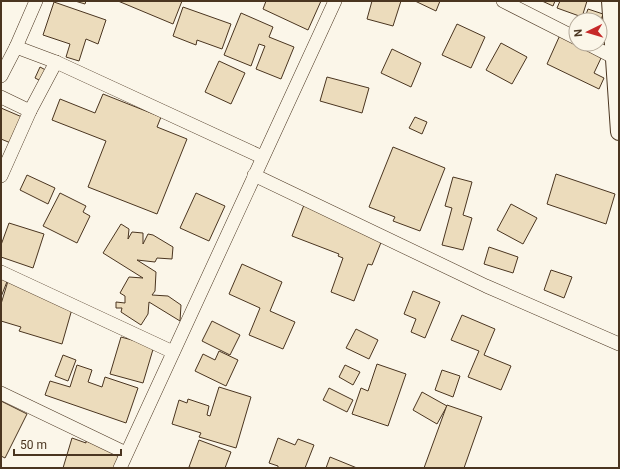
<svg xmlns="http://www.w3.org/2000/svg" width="620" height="469" viewBox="0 0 620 469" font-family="Roboto,sans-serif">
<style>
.building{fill:#ecdcbc;stroke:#4a3520}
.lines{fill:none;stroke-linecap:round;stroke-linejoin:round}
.minor-casing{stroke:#4a3520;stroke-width:14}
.tertiary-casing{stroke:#4a3520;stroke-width:18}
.minor{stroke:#fbf6e9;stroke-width:13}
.tertiary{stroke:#fbf6e9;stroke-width:16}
</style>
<rect width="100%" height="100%" fill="#fbf6e9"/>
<g class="building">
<polygon points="75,1 86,1 85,4"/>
<polygon points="118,1 182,1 173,24"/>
<polygon points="266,1 321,1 308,30 263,9"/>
<polygon points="372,1 401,1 393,26 367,19"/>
<polygon points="415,1 440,1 436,11"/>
<polygon points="542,1 555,1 553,6"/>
<polygon points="560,1 587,1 582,17 557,8"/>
<polygon points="54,2 106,20 98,44 86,39 79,61 66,57 70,44 43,35"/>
<polygon points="183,7 231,24 222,49 197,40 196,45 173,36"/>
<polygon points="588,9 603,14 600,23 600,20 584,20"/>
<polygon points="241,13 273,27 269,37 294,47 281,79 256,69 265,46 259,44 251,66 224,55"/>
<polygon points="457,24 485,37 471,68 442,55"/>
<polygon points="560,35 602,56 594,73 604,78 599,89 547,64"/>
<polygon points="501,43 527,57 512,84 486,70"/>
<polygon points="392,49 421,63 411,87 381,73"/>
<polygon points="219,61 245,73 231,104 205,92"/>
<polygon points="40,67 53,74 47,84 35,78"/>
<polygon points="327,77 369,88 362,113 320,101"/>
<polygon points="103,94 161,117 157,127 187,139 157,214 88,187 106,141 52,120 60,99 95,113"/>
<polygon points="1,108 29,120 18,146 1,139"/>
<polygon points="415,117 427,122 422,134 409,128"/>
<polygon points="393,147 445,168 420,231 393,221 395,217 369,207"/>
<polygon points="556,174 615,194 606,224 547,204"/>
<polygon points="27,175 55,188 48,204 20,190"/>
<polygon points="453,177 472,182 463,215 472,218 463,250 442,245 452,208 445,206"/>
<polygon points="60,193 86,206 83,212 90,216 77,243 43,226"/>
<polygon points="196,193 225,206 209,241 180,228"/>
<polygon points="511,204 537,218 523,244 497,230"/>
<polygon points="304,205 382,240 372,265 368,264 354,301 331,292 343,258 338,256 339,254 292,236"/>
<polygon points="9,223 44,234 33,268 1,257 1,245"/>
<polygon points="121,224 129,229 128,239 132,232 143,233 143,244 148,234 153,235 173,247 172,259 157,258 155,262 137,260 156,272 155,291 152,295 168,296 181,305 180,321 149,302 148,314 141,325 121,312 122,308 116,308 116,302 125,303 125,296 120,293 129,277 143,278 103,253"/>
<polygon points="489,247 518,257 513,273 484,264"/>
<polygon points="242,264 282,282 270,311 295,322 283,349 249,335 260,308 229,294"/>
<polygon points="551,270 572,277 564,298 544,290"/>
<polygon points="1,276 8,279 1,297"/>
<polygon points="8,281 74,302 62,344 19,331 21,327 1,321 1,304"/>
<polygon points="413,291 440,302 425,338 411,332 416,319 404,314"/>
<polygon points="462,315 495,329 484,355 511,366 501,390 468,377 479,351 451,340"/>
<polygon points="212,321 240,335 230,355 202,341"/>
<polygon points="356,329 378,340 369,359 346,348"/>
<polygon points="121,337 154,346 143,383 110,374"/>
<polygon points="219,351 238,360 226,386 195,371 203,354 215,360"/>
<polygon points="63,355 76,360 68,381 55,376"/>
<polygon points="377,364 406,374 388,426 352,414 361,388 368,391"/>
<polygon points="77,365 92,370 88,382 102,387 105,377 138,388 126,423 45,395 50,381 70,387"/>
<polygon points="345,365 360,372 353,385 339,377"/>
<polygon points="442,370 460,376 453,397 435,390"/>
<polygon points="219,387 251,397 236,448 199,437 201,433 172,424 179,400 187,403 188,399 209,406 207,415 210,416"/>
<polygon points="329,388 353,400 347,412 323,400"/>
<polygon points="422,392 447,406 437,424 413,410"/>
<polygon points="1,401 27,414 5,458 1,456"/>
<polygon points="447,405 482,417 464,468 424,468"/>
<polygon points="72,438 86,443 86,441 120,453 115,468 63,468"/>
<polygon points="278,438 295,445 298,439 314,445 305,468 278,468 278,466 269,463"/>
<polygon points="199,440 231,452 225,468 193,468 189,467"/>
<polygon points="330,457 357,468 326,468"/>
</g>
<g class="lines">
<defs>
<g id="minor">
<polyline points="503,1 576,38"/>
<polyline points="588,44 619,60"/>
<polyline points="16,47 56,62 262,157"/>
<polyline points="1,76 16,47 36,1"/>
<polyline points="1,97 30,111 1,176"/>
<polyline points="30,111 56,62"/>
<polyline points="254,175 486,286 619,344"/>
<polyline points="1,272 173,352"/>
<polyline points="1,393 126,453"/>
<polyline points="120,468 335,1"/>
</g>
<polyline id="tertiary" points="610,1 619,132"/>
</defs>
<use href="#minor" class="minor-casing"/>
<use href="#tertiary" class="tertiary-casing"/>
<use href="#minor" class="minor"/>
<use href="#tertiary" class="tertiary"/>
</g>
<rect width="620" height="469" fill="none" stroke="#4a3520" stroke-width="4"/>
<g transform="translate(588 32) rotate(265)"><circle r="19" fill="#fbf6e9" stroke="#b4a999"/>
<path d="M0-3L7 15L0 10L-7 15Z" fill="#c62828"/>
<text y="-6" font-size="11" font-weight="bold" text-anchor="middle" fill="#4a3520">N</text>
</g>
<path d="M14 449v6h107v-6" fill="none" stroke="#4a3520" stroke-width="2"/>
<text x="20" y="449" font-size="12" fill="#4a3520" stroke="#fbf6e9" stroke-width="3" paint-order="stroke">50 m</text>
</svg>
